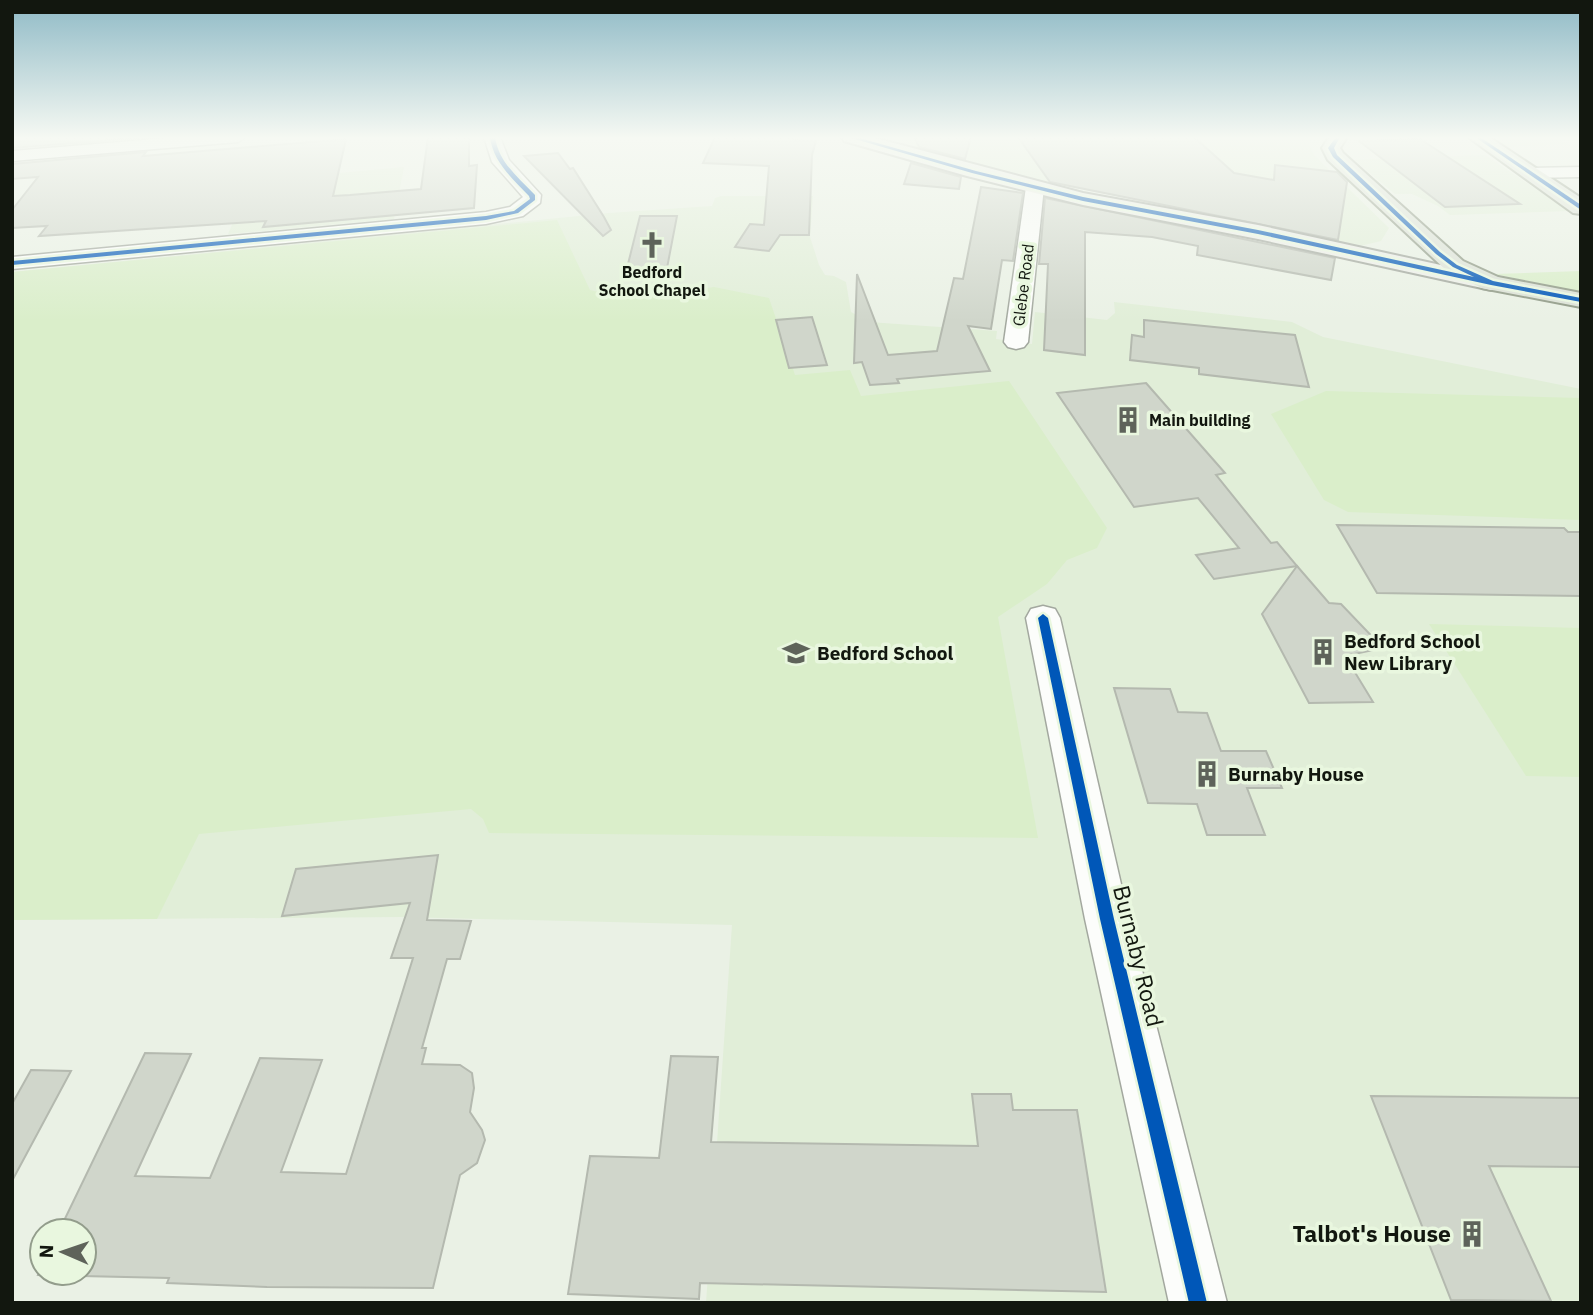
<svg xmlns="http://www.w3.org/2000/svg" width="1593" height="1315" viewBox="0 0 1593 1315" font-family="'IBM Plex Sans',sans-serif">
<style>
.built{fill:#e1eed8}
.green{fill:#daeeca}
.building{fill:#d0d6cb;stroke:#b4b9af;stroke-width:2}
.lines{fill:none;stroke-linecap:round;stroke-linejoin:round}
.street-casing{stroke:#a3a89f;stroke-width:3}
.secondary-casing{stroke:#a3a89f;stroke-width:4}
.primary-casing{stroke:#919b88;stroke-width:4}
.street{fill:#fcfdfb;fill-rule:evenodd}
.secondary{fill:#edefe9;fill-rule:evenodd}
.primary{fill:#dce2d7;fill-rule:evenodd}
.cycleway-casing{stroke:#e9f7df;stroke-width:5}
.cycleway{fill:#0057b8;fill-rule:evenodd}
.labels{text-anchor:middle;stroke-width:7;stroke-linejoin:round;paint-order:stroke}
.far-poi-label{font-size:16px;font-weight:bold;fill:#12170f;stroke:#e9f7df}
.far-street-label{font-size:16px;fill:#12170f;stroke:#e9f7df}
.poi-label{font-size:19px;font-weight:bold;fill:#12170f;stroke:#e9f7df;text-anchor:start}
.near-street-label{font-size:23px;fill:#12170f;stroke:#e9f7df}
.near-poi-label{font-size:23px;font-weight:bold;fill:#12170f;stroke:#e9f7df;text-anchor:end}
</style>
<rect width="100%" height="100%" fill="#eaf1e5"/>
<g class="built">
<polygon points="884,137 1313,137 1309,143 1314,155 1389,228 1381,241 1360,246 1037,180 979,166"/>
<polygon points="1492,137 1581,137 1581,140 1563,141 1567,144 1507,147"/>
<polygon points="1485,155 1569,211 1450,215 1438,206 1412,194 1395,194 1354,160"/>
<polygon points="404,167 394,219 228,234 251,181"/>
<polygon points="721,196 813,196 810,237 819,265 825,275 834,276 846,282 851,312 869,322 997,331 996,339 1032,344 1035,312 1107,320 1115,313 1114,302 1292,322 1323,337 1581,389 1581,1303 706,1303 732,925 401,917 12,920 12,272 609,213 712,206 715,198"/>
</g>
<g class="green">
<polygon points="557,220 590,290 615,296 663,294 714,287 769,298 795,375 850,370 861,396 1009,381 1107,528 1097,548 1067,560 1047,584 998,617 1038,838 489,833 483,819 471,809 199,834 157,919 12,920 12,272"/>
<polygon points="1581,271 1581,292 1494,274"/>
<polygon points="1326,391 1581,398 1581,520 1348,512 1324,500 1271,414"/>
<polygon points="1429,624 1581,628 1581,777 1526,776"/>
</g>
<g class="building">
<polygon points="12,137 151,137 12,148"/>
<polygon points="428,137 469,137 469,166 477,165 474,208 263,227 266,221 39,236 47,226 12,228 12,210 38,177 12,179 12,164 146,152 143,156 346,139 333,196 350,195 421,189"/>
<polygon points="715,137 794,137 793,140 816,141 812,155 809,235 780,235 769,251 735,247 750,224 764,225 769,166 703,163"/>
<polygon points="914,137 971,137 965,159 919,147"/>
<polygon points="1018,137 1194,137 1234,173 1274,180 1275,165 1337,172 1347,182 1338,240 1050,182"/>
<polygon points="1420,139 1520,204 1445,207 1359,141"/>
<polygon points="558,153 570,169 573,168 604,217 611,230 603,236 524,156"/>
<polygon points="911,163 961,177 959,189 904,184"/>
<polygon points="981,187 1023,193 1013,261 1002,260 991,329 968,326 990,371 897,379 899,383 870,385 862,362 854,363 857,274 888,355 937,351 954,278 963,279"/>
<polygon points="1045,198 1335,258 1331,280 1197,255 1198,246 1152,237 1085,232 1085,355 1044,350 1048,264 1039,264"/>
<polygon points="640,216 677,216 667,268 627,268"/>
<polygon points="812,317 827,365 789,368 776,320"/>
<polygon points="1144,320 1295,335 1309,387 1199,374 1199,368 1130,360 1132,335 1144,337"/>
<polygon points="1146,383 1225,473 1216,475 1271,543 1277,542 1297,566 1214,579 1196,555 1239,548 1198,498 1134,507 1057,393"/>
<polygon points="1337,525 1564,528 1568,532 1581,532 1581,596 1377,593"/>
<polygon points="1297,566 1329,603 1341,604 1383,648 1345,656 1373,702 1309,703 1262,614"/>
<polygon points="1114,688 1170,689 1178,712 1207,713 1221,751 1266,751 1282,788 1247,788 1265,835 1207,835 1197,804 1148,803"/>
<polygon points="438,855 427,920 471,921 460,959 447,959 422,1048 426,1048 422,1064 460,1065 472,1073 474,1088 470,1112 482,1130 485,1140 477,1163 460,1175 433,1288 267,1287 167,1283 169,1278 38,1275 42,1266 42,1273 84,1273 84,1231 59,1231 145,1053 191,1054 135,1176 210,1178 260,1058 322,1060 281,1172 346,1174 413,958 391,958 410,903 282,916 296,869"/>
<polygon points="671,1056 718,1057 711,1142 978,1146 972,1094 1011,1094 1013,1110 1077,1110 1106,1292 700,1283 699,1299 568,1294 590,1156 659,1158"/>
<polygon points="31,1070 71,1071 12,1181 12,1104"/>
<polygon points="1371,1096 1581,1098 1581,1167 1489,1166 1551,1301 1451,1300"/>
</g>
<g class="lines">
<defs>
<g id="street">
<polygon points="180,137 246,137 238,142 12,161 12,151"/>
<polygon points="484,137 500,137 509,160 541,195 540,203 523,216 486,224 12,269 12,257 486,212 510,207 523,197 492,162"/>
<polygon points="1581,167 1581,177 1529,178 1520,173 1529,168"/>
<polygon points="1035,181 1044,187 1028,342 1024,347 1016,349 1008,347 1004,342 1026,187"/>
<polygon points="1043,606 1055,609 1060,618 1129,919 1227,1303 1169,1303 1085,919 1026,618 1031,609"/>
</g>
<polygon id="secondary" points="842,137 871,137 1083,193 1258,225 1491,276 1500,278 1503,283 1500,288 1491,290 1258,239 1083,205 967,176 844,141"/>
<g id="primary">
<polygon points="1329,137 1347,137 1340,148 1343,153 1463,261 1498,277 1581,293 1581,307 1482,288 1447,271 1328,160 1322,148"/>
<polygon points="1468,137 1489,137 1581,198 1581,214 1573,213"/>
</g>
</defs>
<use href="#street" class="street-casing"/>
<use href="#secondary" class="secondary-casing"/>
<use href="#primary" class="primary-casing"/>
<use href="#street" class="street"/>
<use href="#secondary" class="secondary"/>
<use href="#primary" class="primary"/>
<defs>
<g id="cycleway">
<path d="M 490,137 L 495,137 C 499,163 518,177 535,195 L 535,200 L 518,213 L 486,220 L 12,265 L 12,261 L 486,216 L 514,211 L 530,199 L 529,196 C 512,178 493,162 490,137 Z"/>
<polygon points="848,137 856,137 976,171 1083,197 1258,230 1474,277 1453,267 1436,254 1333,157 1328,148 1336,137 1340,137 1334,148 1337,155 1440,252 1457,265 1493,281 1581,298 1581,302 1491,285 1258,234 1083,201 972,173"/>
<polygon points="1475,137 1480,137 1581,205 1581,210"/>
<polygon points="1043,614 1048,618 1114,919 1207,1303 1189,1303 1100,919 1038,618"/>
</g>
</defs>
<use href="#cycleway" class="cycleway-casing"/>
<use href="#cycleway" class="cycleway"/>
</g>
<linearGradient id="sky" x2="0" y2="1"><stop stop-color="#8fbac6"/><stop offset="0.43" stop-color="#f6f9f3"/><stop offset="1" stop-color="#f6f9f3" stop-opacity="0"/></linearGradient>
<rect width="1593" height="321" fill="url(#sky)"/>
<defs>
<symbol id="church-bare" viewBox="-9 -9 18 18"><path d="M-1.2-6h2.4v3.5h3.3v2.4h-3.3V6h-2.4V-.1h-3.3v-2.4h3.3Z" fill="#5e635a" stroke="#e9f7df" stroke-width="2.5" paint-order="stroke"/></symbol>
<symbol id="building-bare" viewBox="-9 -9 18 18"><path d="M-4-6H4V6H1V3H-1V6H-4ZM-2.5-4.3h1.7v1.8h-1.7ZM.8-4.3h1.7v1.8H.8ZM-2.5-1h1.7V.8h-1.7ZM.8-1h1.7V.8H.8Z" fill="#5e635a" stroke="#e9f7df" stroke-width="2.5" paint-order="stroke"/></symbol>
<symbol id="school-bare" viewBox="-9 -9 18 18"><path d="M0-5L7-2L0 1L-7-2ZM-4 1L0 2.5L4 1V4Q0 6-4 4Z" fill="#5e635a" stroke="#e9f7df" stroke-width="2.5" paint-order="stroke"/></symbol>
</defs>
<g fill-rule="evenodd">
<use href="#church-bare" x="633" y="226" width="38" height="38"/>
<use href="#building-bare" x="1109" y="401" width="38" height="38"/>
<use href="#building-bare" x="1304" y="633" width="38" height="38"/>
<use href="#school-bare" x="777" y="634" width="38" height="38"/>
<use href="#building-bare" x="1188" y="755" width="38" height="38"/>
<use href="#building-bare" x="1453" y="1215" width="38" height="38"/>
</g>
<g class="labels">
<g class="far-poi-label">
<text x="652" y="278">Bedford<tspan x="652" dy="18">School Chapel</tspan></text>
<text x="1149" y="426" text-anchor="start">Main building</text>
</g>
<g class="far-street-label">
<text transform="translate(1023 285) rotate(-83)" y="6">Glebe Road</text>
</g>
<g class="poi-label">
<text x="1344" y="648">Bedford School<tspan x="1344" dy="22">New Library</tspan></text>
<text x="817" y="660">Bedford School</text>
<text x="1228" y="781">Burnaby House</text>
</g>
<g class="near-street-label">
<text transform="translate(1138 956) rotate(76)" y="8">Burnaby Road</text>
</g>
<g class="near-poi-label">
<text x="1451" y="1242">Talbot's House</text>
</g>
</g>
<rect width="1593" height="1315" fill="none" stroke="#12170f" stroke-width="28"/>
<g transform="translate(63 1252) rotate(272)"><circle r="33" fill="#e9f7df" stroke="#939d8c" stroke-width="2"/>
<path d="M0-5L12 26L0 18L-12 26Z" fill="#5e635a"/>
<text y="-10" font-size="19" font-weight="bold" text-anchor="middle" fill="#12170f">N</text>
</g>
</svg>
